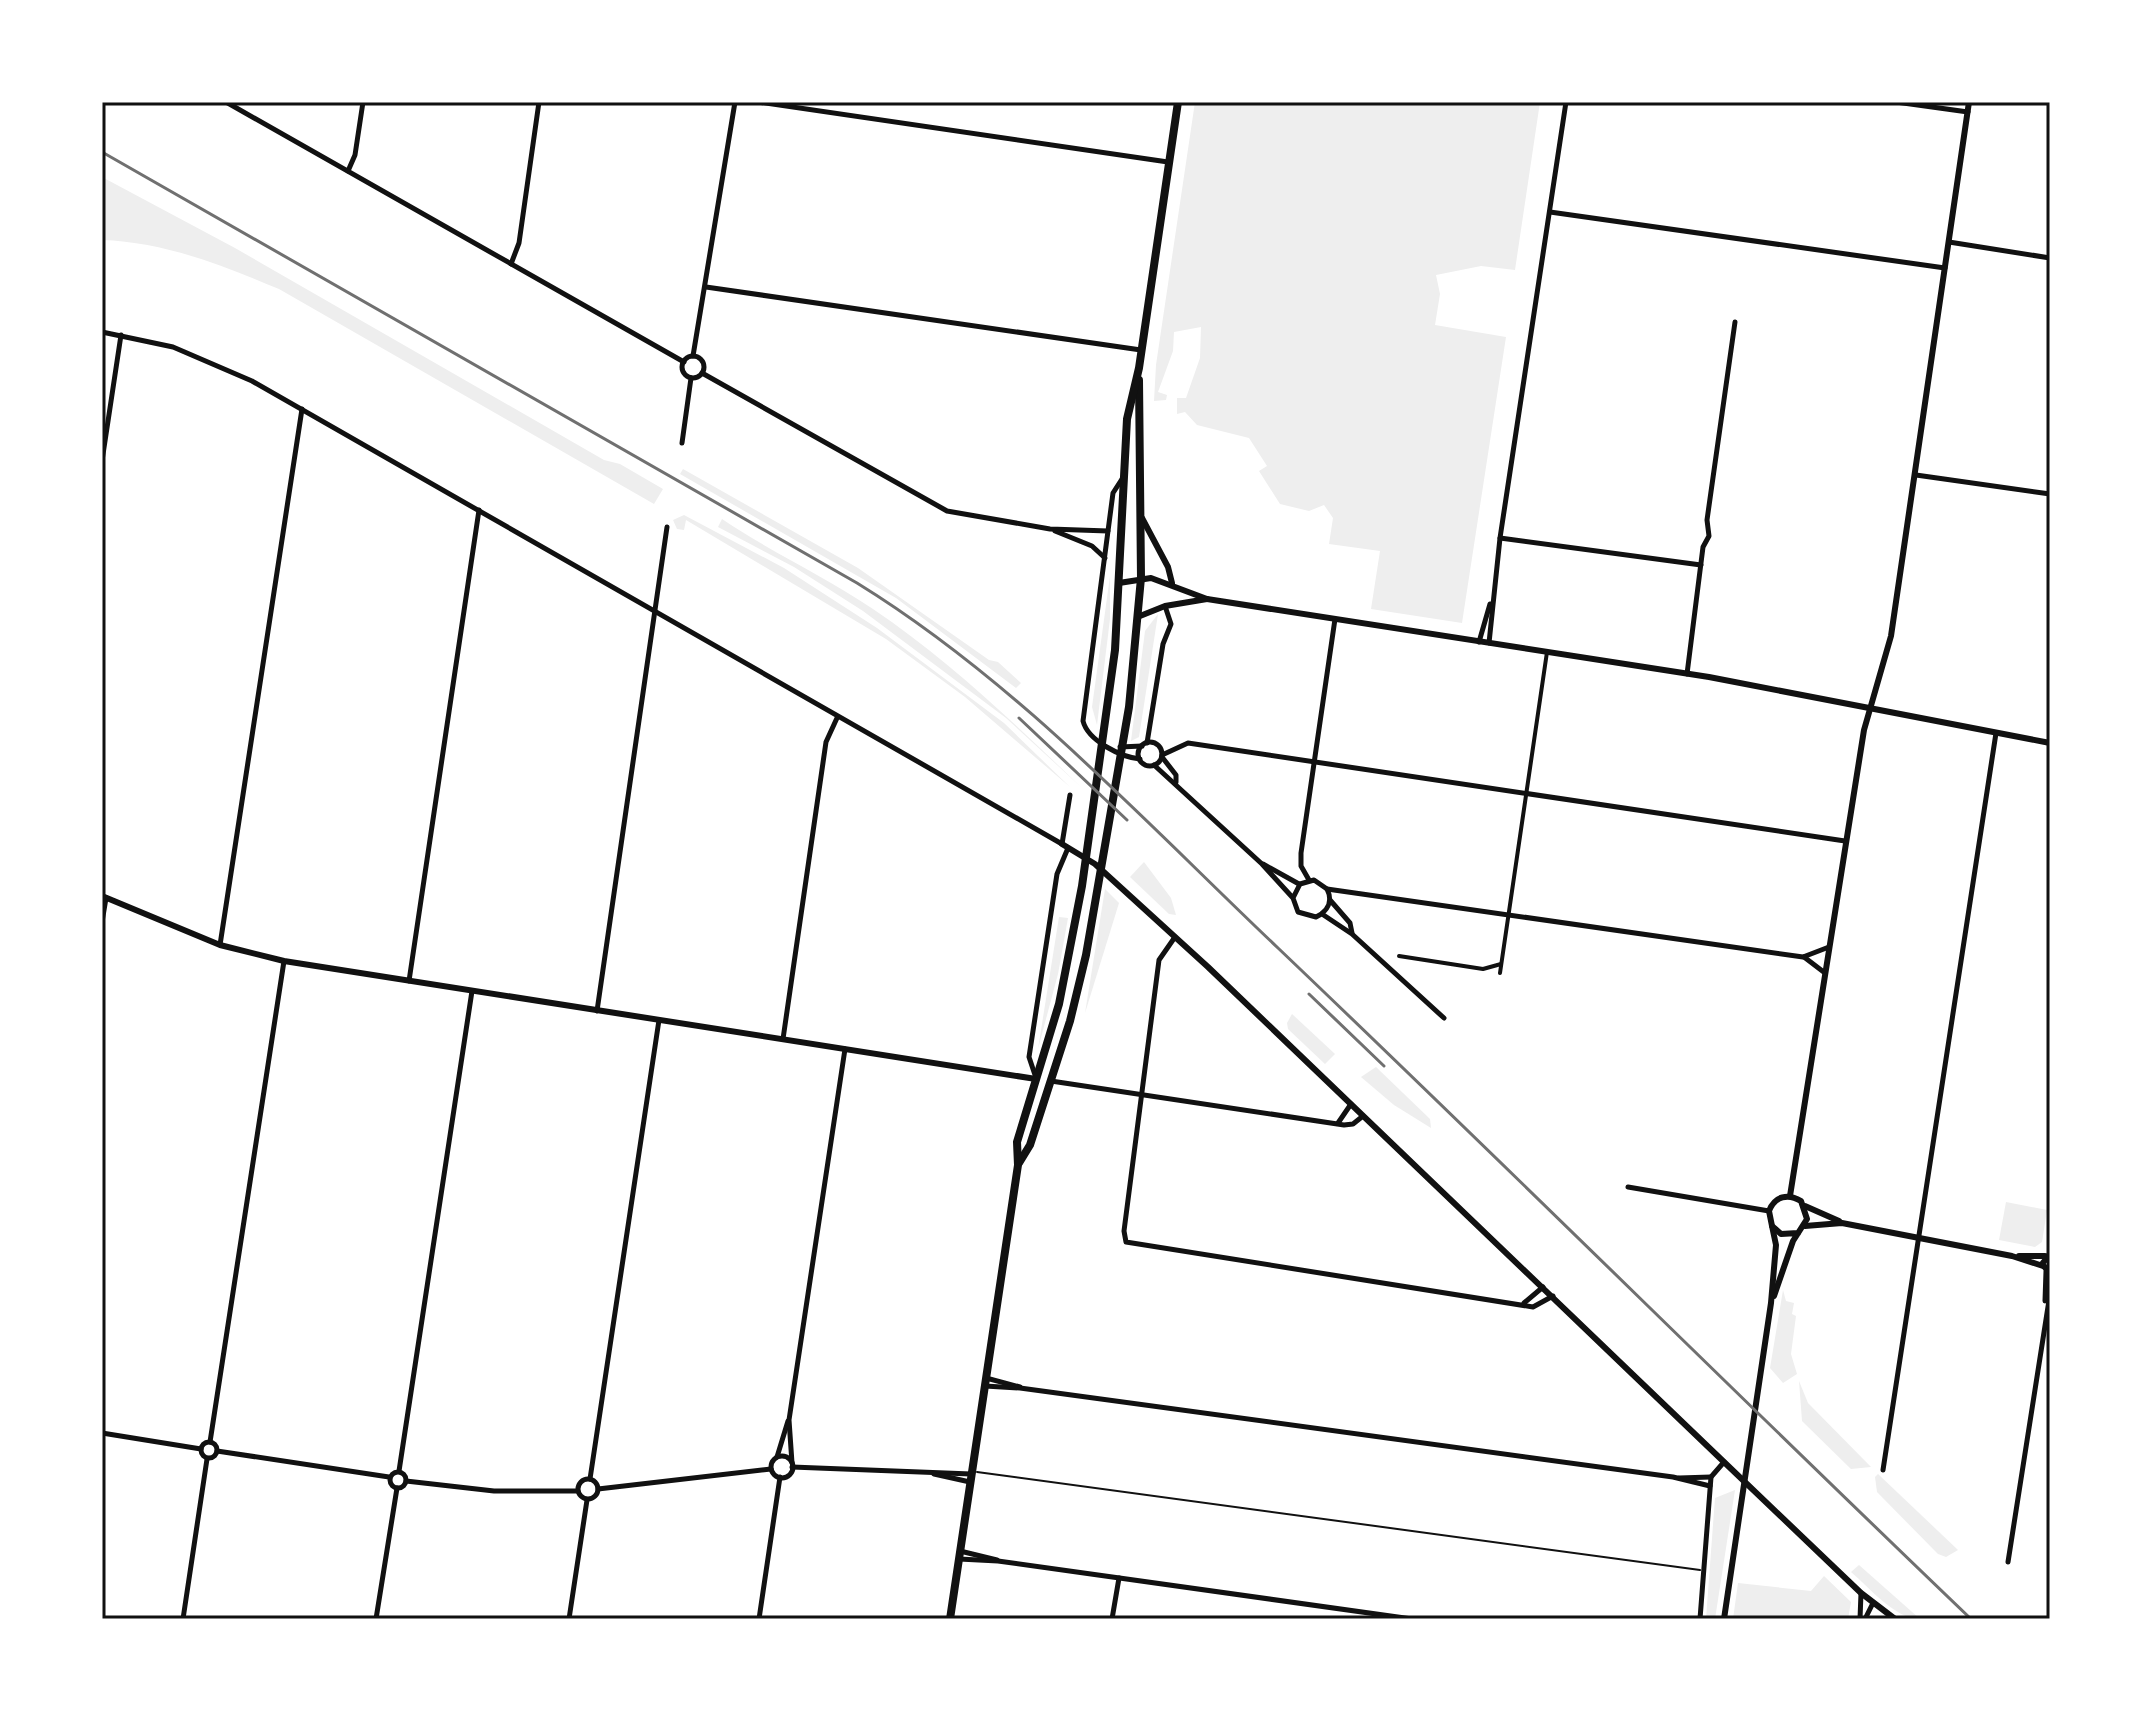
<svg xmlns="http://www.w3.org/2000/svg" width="2152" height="1721" viewBox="0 0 2152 1721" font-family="'Titillium Web',sans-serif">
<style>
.green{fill:#eee}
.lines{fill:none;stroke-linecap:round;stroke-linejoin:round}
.service{stroke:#111;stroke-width:2}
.pedestrian{stroke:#111;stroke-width:4}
.minor{stroke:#111;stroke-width:5}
.tertiary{stroke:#111;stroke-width:6}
.trunk{stroke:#111;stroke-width:8}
.rail{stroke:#707070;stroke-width:3}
.neatline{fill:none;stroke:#111;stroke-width:3}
</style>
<rect width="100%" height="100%" fill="#fff"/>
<g class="green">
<polygon points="1195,102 1540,102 1515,270 1481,266 1436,275 1440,294 1435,325 1506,337 1462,623 1371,609 1380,551 1329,544 1333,518 1324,505 1309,511 1280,504 1259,471 1267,466 1249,438 1197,425 1185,412 1177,414 1177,398 1186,398 1200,358 1201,327 1174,332 1173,351 1158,392 1167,395 1166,400 1154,401 1156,365"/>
<path d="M 102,177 L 235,248 L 604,460 L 620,464 L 663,489 L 654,504 L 279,289 C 222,265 164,242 102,240 Z"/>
<polygon points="683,469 858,568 989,660 998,662 1021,683 1016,688 896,598 680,474"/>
<polygon points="684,515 784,568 877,628 1004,723 1070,787 965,697 886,639 686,520 684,530 677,529 673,520"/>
<path d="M 722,519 C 769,551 824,576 873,609 C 949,660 1016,725 1082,788 L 1006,718 L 863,611 L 794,567 L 718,527 Z"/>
<polygon points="1110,576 1110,619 1097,725 1092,707"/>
<polygon points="1158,614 1139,737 1131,741 1145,631"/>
<polygon points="1144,862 1171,898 1176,915 1169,914 1130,877"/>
<polygon points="1105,889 1119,903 1085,1013"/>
<polygon points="1059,917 1068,918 1058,974 1038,1049"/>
<polygon points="1292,1014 1335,1054 1325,1064 1288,1029 1287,1023"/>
<polygon points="1376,1067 1430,1119 1431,1128 1394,1105 1361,1077"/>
<polygon points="2006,1202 2047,1210 2042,1242 2035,1247 1999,1240"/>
<polygon points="1783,1290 1786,1301 1794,1303 1792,1314 1796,1316 1791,1354 1797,1374 1783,1383 1770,1368"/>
<polygon points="1799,1381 1808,1403 1871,1467 1851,1469 1802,1421"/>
<polygon points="1878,1474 1958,1550 1946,1557 1938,1554 1877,1492 1875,1477"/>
<polygon points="1735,1490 1715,1619 1706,1619 1715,1498"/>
<path d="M 1859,1565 L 1920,1619 C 1895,1619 1870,1588 1851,1572 Z"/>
<polygon points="1824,1576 1851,1602 1848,1619 1733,1619 1738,1583 1811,1591"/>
</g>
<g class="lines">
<polyline class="service" points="977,1472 1700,1570"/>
<g class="pedestrian">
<polyline points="1399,956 1483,969 1501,964"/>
<polyline points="1500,973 1547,652"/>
</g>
<g class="minor">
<polyline points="226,102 684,362"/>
<polyline points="758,102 1168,162"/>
<polyline points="1896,102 1968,112"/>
<polyline points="348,171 355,155 363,102"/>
<polyline points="1550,212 1945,268"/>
<polyline points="1949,242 2050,258"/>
<polyline points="511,264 519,243 539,102"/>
<polyline points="706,287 1141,350"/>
<polyline points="102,332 173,347 252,381 1062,844 1070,795"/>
<polyline points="693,356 735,102"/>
<circle cx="693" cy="367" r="11"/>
<polyline points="702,373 947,511 1050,529 1108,531"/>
<polyline points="682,443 691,378"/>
<polyline points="102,461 121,335"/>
<polyline points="1916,475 2050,494"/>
<path d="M 1122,479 L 1113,493 L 1083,721 C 1088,741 1121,757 1140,759"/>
<polyline points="1055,531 1092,546 1105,558"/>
<polyline points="1500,538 1701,565"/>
<polyline points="1479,642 1490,604"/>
<polyline points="1489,643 1500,538 1566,102"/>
<polyline points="1687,674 1703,547 1709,536 1707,520 1735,322"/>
<circle cx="1150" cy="754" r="12"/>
<polyline points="1147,743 1163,644 1171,624 1165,606"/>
<polyline points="1120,747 1142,746"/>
<polyline points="1162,755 1188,743 1845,841"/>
<polyline points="1162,757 1176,775 1176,782"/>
<path d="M 1154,765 L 1262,864 L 1293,898 L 1298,912 L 1316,917 C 1328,911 1333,901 1327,889 L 1314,880 L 1300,884 L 1293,898"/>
<polyline points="1263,864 1299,884"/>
<polyline points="1309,880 1301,866 1301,853 1335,619"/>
<polyline points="1327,889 1803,957 1829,947"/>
<polyline points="1330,900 1350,923 1352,933"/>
<polyline points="1322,914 1352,934 1444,1018"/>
<polyline points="102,922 106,898"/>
<polyline points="1175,937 1159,960 1124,1231 1126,1242 1533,1307 1553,1296"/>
<polyline points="220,945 302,409"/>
<polyline points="1804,957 1825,973"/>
<polyline points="409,981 479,510"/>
<polyline points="597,1011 667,527"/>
<polyline points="783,1039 826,742 837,718"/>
<polyline points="1036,1078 1029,1057 1057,874 1068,848"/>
<polyline points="1051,1081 1344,1125 1353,1124 1363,1116"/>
<polyline points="1338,1123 1351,1104"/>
<polyline points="1628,1187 1769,1211"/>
<polyline points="2045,1301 2046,1271"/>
<polyline points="1524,1303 1543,1287"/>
<polyline points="986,1378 1020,1387"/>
<polyline points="985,1386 1020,1388 1673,1477 1710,1486"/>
<polyline points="102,1433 201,1449"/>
<circle cx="209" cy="1450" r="8"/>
<polyline points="210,1442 284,961"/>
<polyline points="217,1451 389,1477"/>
<circle cx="782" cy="1467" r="11"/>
<polyline points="777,1457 788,1421"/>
<polyline points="792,1463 789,1420 845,1049"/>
<polyline points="792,1467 971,1474"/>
<polyline points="1883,1470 1996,733"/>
<polyline points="399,1471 472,991"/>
<circle cx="398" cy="1480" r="8"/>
<polyline points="934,1474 970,1482"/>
<polyline points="1679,1478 1711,1477"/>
<circle cx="588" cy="1489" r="10"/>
<polyline points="590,1479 659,1020"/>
<polyline points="406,1481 494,1491 577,1491"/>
<polyline points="598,1489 771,1469"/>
<polyline points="960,1551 997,1560"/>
<polyline points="959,1559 998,1561 1412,1619"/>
<polyline points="2008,1562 2050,1294"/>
<polyline points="183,1619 207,1459"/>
<polyline points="376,1619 397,1488"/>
<polyline points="569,1619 587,1500"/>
<polyline points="759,1619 780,1477"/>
<polyline points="1112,1619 1119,1578"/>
<polyline points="1700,1619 1711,1477 1724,1462"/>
<polyline points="1860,1619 1861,1593"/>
<polyline points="1865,1619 1873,1603"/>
</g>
<g class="tertiary">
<polyline points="1142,518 1168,567 1172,583"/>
<polyline points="1119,583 1151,578 1207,599 1709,677 2050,743"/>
<polyline points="1140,616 1165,606 1207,599"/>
<polyline points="1062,844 1095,864 1208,967 1724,1462 1861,1593 1895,1619"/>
<polyline points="102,896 220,945 284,961 1036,1079"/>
<polyline points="1790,1196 1864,730 1891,636 1969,102"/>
<polyline points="1805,1206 1839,1221"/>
<polyline points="1805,1226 1842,1223 2012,1256 2043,1266"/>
<polyline points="2050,1254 2042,1264 2050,1273"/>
<polyline points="2019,1256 2045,1256"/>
<path d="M 1774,1296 L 1793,1241 L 1807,1219 L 1801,1201 C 1788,1193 1775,1196 1769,1211 L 1772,1226 L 1781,1234 L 1798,1233"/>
<polyline points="1724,1619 1771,1303 1776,1245 1772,1226"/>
</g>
<g class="trunk">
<polyline points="1019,1163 1030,1145 1070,1021 1086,955 1129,707 1141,578 1139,380"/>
<polyline points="950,1619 1018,1165 1017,1142 1059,1004 1082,886 1115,650 1127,419 1139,368 1178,102"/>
</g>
<g class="rail">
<path d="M 102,152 L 857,583 C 1016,681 1143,820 1278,948 C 1511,1170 1739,1397 1971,1619"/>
<polyline points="1019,718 1127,820"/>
<polyline points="1309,994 1384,1066"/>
</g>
</g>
<rect width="2152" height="1721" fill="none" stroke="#ffffff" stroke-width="208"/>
<rect x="104" y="104" width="1944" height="1513" class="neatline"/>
</svg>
